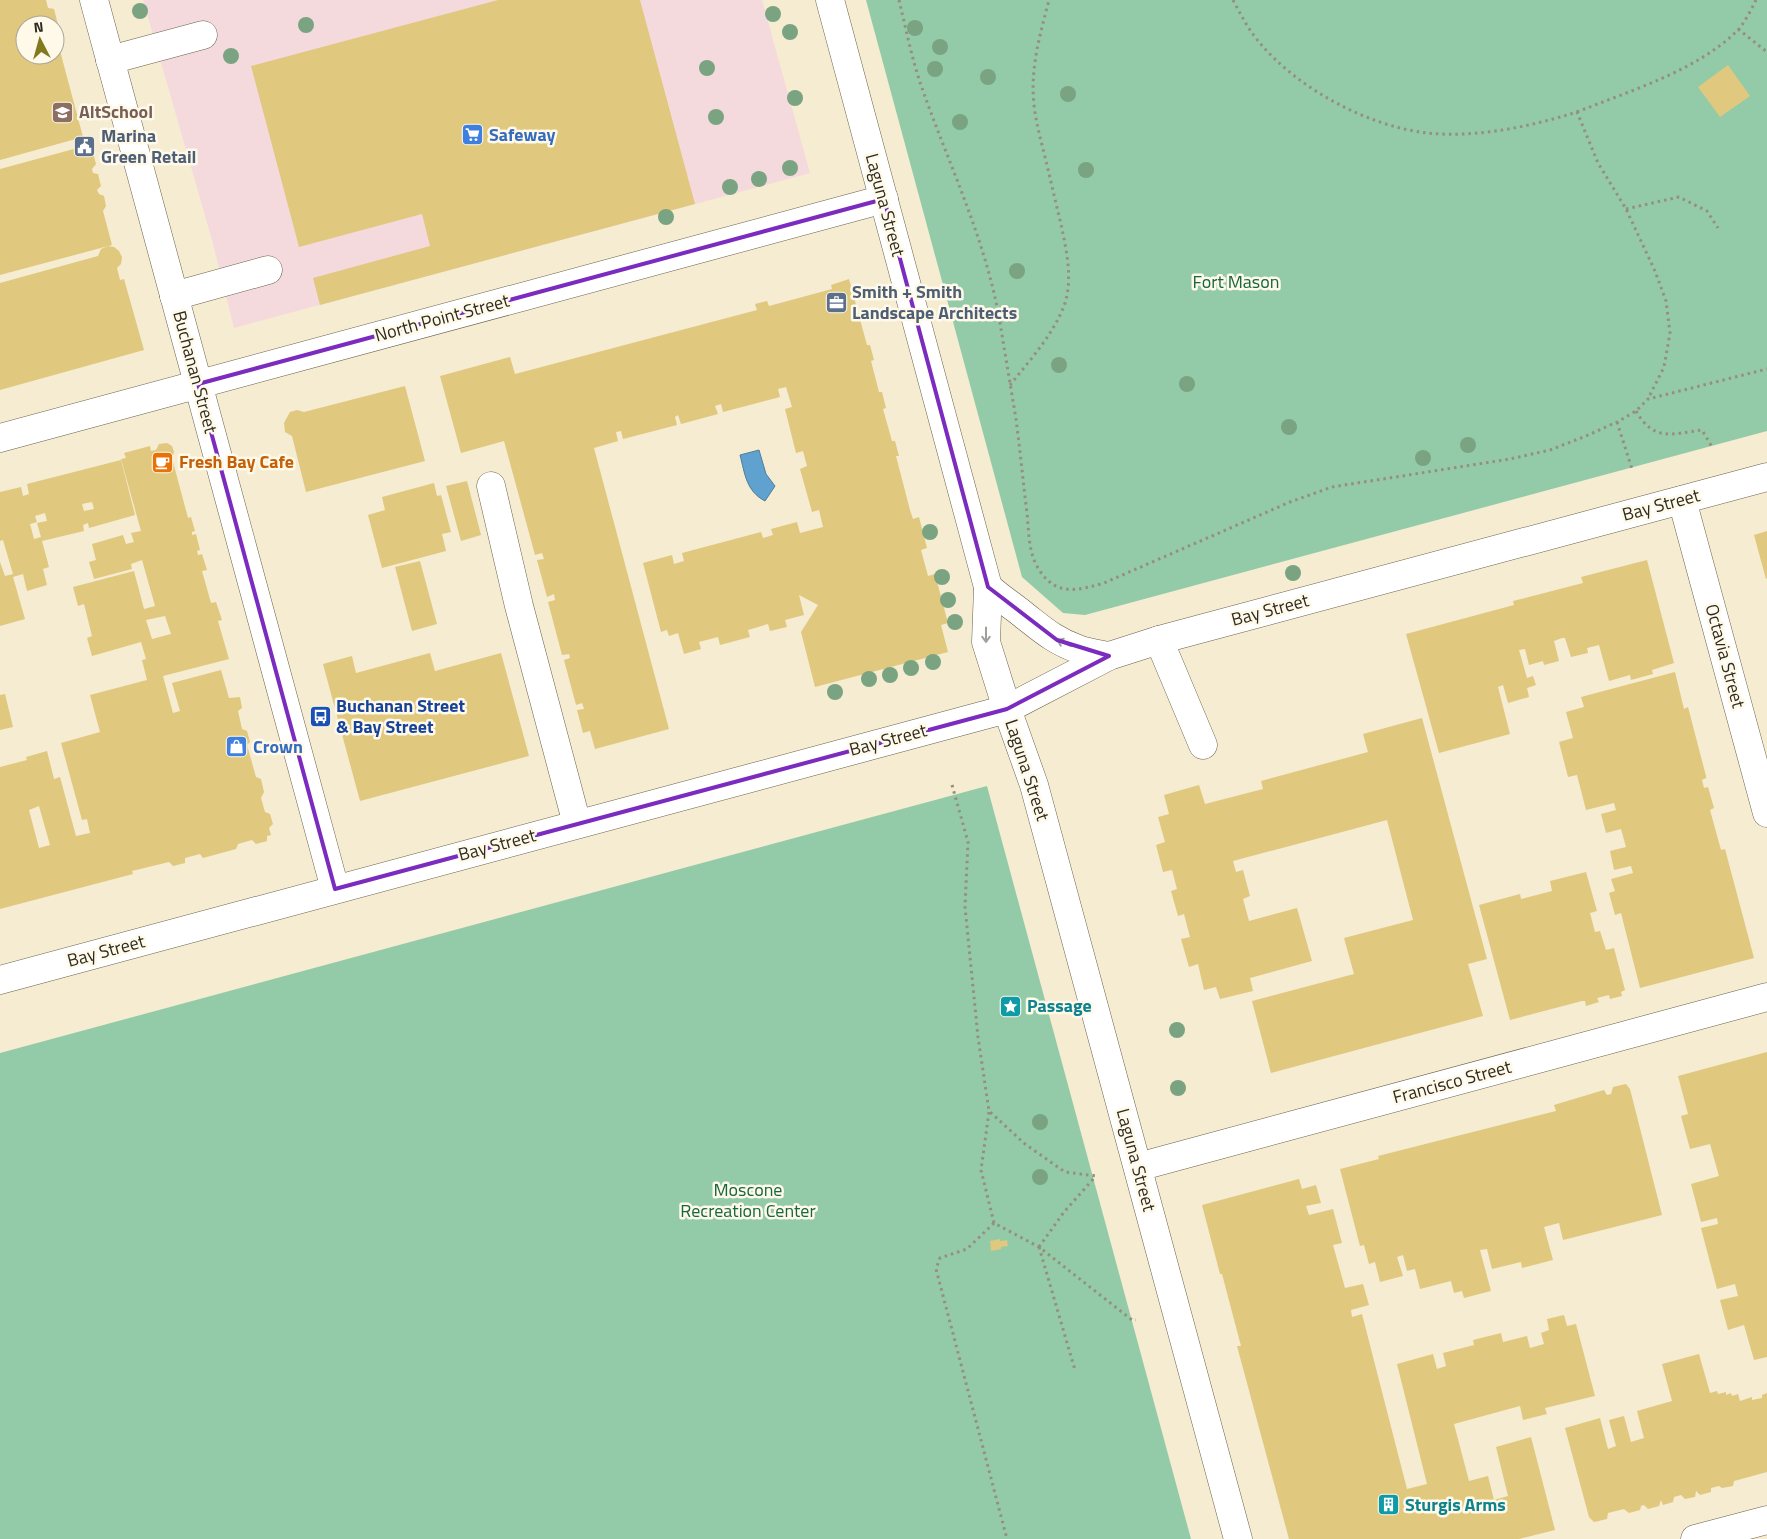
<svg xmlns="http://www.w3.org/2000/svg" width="1767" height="1539" viewBox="0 0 1767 1539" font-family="'Titillium Web',sans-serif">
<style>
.commercial{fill:#f5dadd}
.green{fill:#93cba8}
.water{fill:#5fa1cf;stroke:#507d9a}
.building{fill:#e0c87f;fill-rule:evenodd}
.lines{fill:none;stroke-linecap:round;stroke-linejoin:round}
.minor-casing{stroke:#69614a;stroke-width:29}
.major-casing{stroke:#69614a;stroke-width:29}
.path{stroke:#958f7c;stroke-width:3;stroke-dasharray:2.5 4;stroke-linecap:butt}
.minor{stroke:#fff;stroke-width:28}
.major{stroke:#fff;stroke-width:28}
.tree{fill:#79a381}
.oneway{stroke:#a09f9b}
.marked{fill:none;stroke:#7b2cbf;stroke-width:4;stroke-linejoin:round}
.labels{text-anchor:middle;stroke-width:5;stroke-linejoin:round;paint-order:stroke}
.education-label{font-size:18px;font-weight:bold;fill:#785e54;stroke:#fef9e9;text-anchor:start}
.shop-label{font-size:18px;font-weight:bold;fill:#366cbe;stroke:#fef9e9;text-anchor:start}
.service-label{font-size:18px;font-weight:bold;fill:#4e5e75;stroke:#fef9e9;text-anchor:start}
.street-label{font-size:18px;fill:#2d2a20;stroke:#fef9e9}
.park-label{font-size:18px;fill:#14673f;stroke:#fef9e9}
.food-label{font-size:18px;font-weight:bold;fill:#c56008;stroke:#fef9e9;text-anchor:start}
.transit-label{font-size:18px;font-weight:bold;fill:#164399;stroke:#fef9e9;text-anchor:start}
.culture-label{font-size:18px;font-weight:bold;fill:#0d838f;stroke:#fef9e9;text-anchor:start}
</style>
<rect width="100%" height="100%" fill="#f5ecd1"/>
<polygon class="commercial" points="143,0 762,0 810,173 234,328 212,240"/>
<g class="green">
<polygon points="866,0 1767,0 1767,431 1085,615 1063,613 1022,577"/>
<polygon points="987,786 1191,1539 0,1539 0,1053"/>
</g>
<path class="water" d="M 759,450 L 766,474 L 775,486 L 765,501 C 746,491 745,474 740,455 Z"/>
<g class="building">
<path d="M 0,0 L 46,0 L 48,8 L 54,9 L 62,40 L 59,47 L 83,137 L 0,160 ZM 25,25 L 55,25 L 55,55 L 25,55 Z"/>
<polygon points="498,0 640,0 695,204 320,305 313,278 430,246 422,214 299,247 251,66"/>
<polygon points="1728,65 1750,96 1720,117 1698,87"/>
<polygon points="85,146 87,151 93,153 96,164 92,169 93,173 98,174 101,186 97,190 99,194 104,196 106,206 103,211 112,245 0,275 0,169"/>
<polygon points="108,246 114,247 119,251 122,257 121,264 117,268 120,280 124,279 144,350 0,390 0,283 98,256 101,249"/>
<polygon points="849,279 867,345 870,345 874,360 871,361 879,392 882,392 886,408 883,409 892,441 895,441 899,456 896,456 910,510 913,519 919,517 927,548 921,550 928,576 935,574 948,623 941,625 948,652 815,687 801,632 818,605 799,595 804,615 785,620 787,627 770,631 768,624 748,630 750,637 720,645 718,637 699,642 701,649 684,654 678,633 669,636 667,630 661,632 643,563 672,555 674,564 684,561 682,553 761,532 763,538 773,535 771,529 797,522 800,533 823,527 819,510 812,512 800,469 807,466 803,451 796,453 785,409 792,407 786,387 778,389 780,397 723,412 721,404 715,406 718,414 681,424 678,415 675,417 677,425 623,439 621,431 616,432 618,441 594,448 669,729 595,749 590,731 583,733 577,710 584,709 582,703 576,705 564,660 570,658 569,654 562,655 548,602 555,600 554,594 547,597 537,560 544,559 542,553 535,555 504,441 461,453 440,376 510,357 515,374 757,310 755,304 767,301 769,306 832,289 831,285"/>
<polygon points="405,386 425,461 306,492 292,436 285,432 284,423 290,412 297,410 304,412"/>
<path d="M 167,443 L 172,446 L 174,452 L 172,458 L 188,518 L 191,517 L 195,531 L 192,532 L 192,535 L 196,534 L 200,550 L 197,551 L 198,555 L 202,554 L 207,570 L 202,571 L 211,603 L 216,602 L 222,620 L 218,621 L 229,659 L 163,676 L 173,713 L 180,711 L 172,683 L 221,670 L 229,698 L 240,697 L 242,708 L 238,711 L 242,729 L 247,731 L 250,742 L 247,745 L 256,777 L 261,779 L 264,792 L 261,798 L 265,812 L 270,814 L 273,824 L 269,828 L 271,835 L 267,836 L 267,841 L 256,844 L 252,840 L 238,844 L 236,849 L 203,858 L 200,854 L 185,858 L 185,863 L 173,866 L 169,862 L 132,871 L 133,874 L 0,909 L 0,767 L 27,760 L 26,757 L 47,751 L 54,779 L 60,777 L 76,836 L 90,833 L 87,819 L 82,820 L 61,743 L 100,732 L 90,695 L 147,680 L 142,660 L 146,659 L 141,642 L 92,656 L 87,638 L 92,636 L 84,604 L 78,606 L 73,587 L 134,571 L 144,609 L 155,606 L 142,560 L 131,564 L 132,569 L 94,579 L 89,562 L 96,560 L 92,544 L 123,535 L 126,544 L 134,542 L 131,533 L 141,531 L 121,459 L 126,458 L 124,453 L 150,446 L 151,451 L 156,450 L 159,444 ZM 165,616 L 171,634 L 152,639 L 146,620 ZM 39,806 L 50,845 L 39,848 L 29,810 Z"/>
<path d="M 121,460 L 135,515 L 89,528 L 88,523 L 83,525 L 84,531 L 42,541 L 49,567 L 43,569 L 47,585 L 27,591 L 23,574 L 13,577 L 25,619 L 0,626 L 0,562 L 5,576 L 13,574 L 3,540 L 0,541 L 0,492 L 21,487 L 23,496 L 29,494 L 27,484 ZM 92,502 L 94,509 L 84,511 L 82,504 ZM 45,513 L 47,521 L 37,523 L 41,537 L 34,539 L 30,524 L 37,522 L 35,516 Z"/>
<polygon points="467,481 481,535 461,541 446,486"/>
<polygon points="434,483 437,496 441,495 451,532 442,534 446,551 382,568 368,515 385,510 382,497"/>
<polygon points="1767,531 1767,578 1766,579 1754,535"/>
<polygon points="1647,560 1674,663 1652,670 1653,674 1631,680 1630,675 1609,681 1599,645 1587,648 1588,653 1571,657 1565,638 1562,638 1554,641 1559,661 1544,665 1543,661 1529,665 1525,649 1519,650 1527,678 1533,676 1536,685 1527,688 1529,697 1508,703 1503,685 1498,687 1510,734 1439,753 1406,634 1514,605 1513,601 1583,583 1581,577"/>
<polygon points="420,561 437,624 412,631 395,567"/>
<polygon points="430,653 435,671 501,653 529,756 360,801 323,664 352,656 356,673"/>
<polygon points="1675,672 1684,709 1688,707 1706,776 1706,778 1702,780 1704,788 1708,787 1714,808 1710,810 1721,850 1725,849 1754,958 1640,988 1621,913 1615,915 1609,893 1615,891 1611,879 1633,873 1631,866 1614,870 1610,851 1626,847 1621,829 1606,833 1601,814 1616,810 1614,803 1586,810 1577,775 1568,777 1559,742 1573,738 1566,712 1584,707 1581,697"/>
<polygon points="5,694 13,727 0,730 0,695"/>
<polygon points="1422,718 1487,959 1468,964 1483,1016 1271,1073 1252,1001 1354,974 1344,938 1413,920 1387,820 1233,861 1236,872 1243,870 1250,896 1243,899 1249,921 1297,908 1312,961 1250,978 1253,991 1220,999 1216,987 1204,990 1198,964 1189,967 1181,939 1190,937 1184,914 1178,916 1171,891 1177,889 1172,870 1163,872 1156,845 1165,842 1158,817 1169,814 1164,795 1199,785 1205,804 1263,789 1261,781 1368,752 1363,734"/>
<polygon points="1586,872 1597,911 1590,913 1595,932 1600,931 1606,950 1614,948 1625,990 1621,992 1622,996 1610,999 1609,995 1597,998 1599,1002 1586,1006 1585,1001 1582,1001 1510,1020 1479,905 1520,894 1521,899 1552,891 1550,881"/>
<polygon points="1767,1052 1767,1357 1754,1360 1744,1325 1728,1330 1720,1300 1738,1296 1735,1284 1717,1289 1701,1228 1718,1224 1717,1218 1701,1222 1691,1184 1719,1176 1710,1144 1690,1149 1681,1116 1688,1114 1678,1076"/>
<polygon points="1626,1084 1630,1089 1662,1215 1563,1240 1559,1223 1544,1227 1553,1260 1522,1268 1521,1262 1492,1269 1487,1249 1480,1250 1491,1291 1464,1298 1462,1291 1454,1293 1451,1281 1420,1289 1415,1269 1407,1271 1403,1255 1397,1257 1403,1276 1380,1282 1375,1262 1369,1264 1364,1245 1360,1246 1340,1169 1379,1159 1378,1156 1556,1111 1554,1105 1604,1090 1607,1095 1611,1094 1613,1087"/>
<polygon points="1299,1179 1302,1189 1316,1185 1321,1203 1306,1206 1309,1215 1333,1209 1342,1243 1333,1245 1345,1288 1363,1284 1369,1305 1351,1310 1352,1317 1362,1314 1407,1489 1427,1484 1397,1364 1433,1354 1437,1369 1446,1366 1443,1353 1474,1345 1473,1340 1501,1333 1503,1342 1527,1336 1530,1348 1544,1344 1541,1333 1549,1330 1547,1319 1564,1315 1567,1326 1576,1324 1595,1396 1545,1408 1547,1414 1523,1420 1520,1406 1454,1424 1469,1481 1488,1476 1494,1500 1508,1496 1496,1447 1531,1437 1555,1530 1519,1539 1289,1539 1237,1346 1241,1346 1222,1274 1220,1274 1202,1205"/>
<polygon points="1000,1239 1000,1241 1007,1240 1008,1246 1001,1247 1001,1249 991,1251 990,1241"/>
<polygon points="1699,1354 1710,1393 1717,1391 1718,1394 1726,1392 1726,1395 1731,1393 1732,1396 1738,1394 1740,1401 1752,1397 1752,1400 1762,1398 1762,1395 1767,1393 1767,1472 1734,1481 1733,1486 1722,1488 1719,1486 1711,1488 1711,1492 1700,1495 1696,1491 1695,1497 1685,1499 1681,1495 1674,1497 1673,1502 1663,1505 1661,1500 1659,1506 1648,1509 1644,1505 1641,1506 1640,1510 1629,1513 1624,1509 1608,1513 1607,1519 1594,1522 1589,1517 1565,1428 1600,1418 1608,1449 1616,1446 1609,1420 1624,1416 1631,1442 1644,1438 1637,1411 1672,1401 1662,1364"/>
</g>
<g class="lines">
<defs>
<g id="minor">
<polyline points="94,0 335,889"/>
<polyline points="110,60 203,35"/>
<polyline points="174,296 268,270"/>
<polyline points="0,438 884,199"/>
<polyline points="491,486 519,606 577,824"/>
<polyline points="1682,500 1767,813"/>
<polyline points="1159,640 1203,745"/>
<polyline points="0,980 1007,709 1034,785 1238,1539"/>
<polyline points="1138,1167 1767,997"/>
<polyline points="1695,1539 1767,1520"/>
</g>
<g id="major">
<polyline points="830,0 988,587 986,642 1007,709 1109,656 1159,640 1767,477"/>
<path d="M 988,587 C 1000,598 1013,606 1025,616 C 1043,630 1055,641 1078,649 C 1088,653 1099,654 1109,656"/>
</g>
</defs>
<use href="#minor" class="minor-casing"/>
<use href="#major" class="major-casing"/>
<g class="path">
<path d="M 899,0 C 906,29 912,60 922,88 C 950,168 988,244 1001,329 C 1006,359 1011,389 1016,419 C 1020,450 1023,481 1027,513 C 1029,532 1028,554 1040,571 C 1057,597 1079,590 1104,583 L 1290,502 L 1332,487 L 1510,459 L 1550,450 L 1586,436 L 1617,422 L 1636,411 L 1648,399 L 1767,369"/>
<path d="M 1233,0 C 1241,15 1248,29 1259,42 C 1297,88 1367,126 1427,133 C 1476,138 1529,127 1577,112 L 1598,163 L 1626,209 L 1655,271 L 1666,301 L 1670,333 L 1664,367 L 1648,399"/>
<polyline points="1738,29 1767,52"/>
<path d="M 1577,112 C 1629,91 1697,71 1738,30 C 1745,22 1751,10 1756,0"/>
<polyline points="1626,209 1679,197 1707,211 1718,228"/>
<path d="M 1010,385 C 1030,360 1054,334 1065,303 C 1073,277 1066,249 1061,224 C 1055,200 1050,177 1044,153 C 1040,137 1036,122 1034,105 C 1030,68 1040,35 1049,0"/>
<path d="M 1636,411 C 1654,442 1671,434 1702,430 L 1712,447"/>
<polyline points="1617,422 1632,469"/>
<polyline points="952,785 968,842 965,907 978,1037 989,1111 1025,1144 1065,1172 1096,1176"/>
<polyline points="989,1112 981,1170 994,1223 1039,1247 1132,1320 1136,1320"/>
<polyline points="994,1223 967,1249 940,1258 936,1269 1007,1539"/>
<polyline points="1039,1247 1075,1370"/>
<polyline points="1039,1247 1064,1212 1095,1177"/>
</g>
<use href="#minor" class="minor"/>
<use href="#major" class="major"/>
</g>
<g class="tree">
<circle cx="140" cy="11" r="8"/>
<circle cx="773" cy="14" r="8"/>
<circle cx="306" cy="25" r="8"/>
<circle cx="915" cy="28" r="8"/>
<circle cx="790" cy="32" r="8"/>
<circle cx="940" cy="47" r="8"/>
<circle cx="231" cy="56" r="8"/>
<circle cx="707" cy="68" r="8"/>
<circle cx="935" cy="69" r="8"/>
<circle cx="988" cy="77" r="8"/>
<circle cx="1068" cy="94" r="8"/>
<circle cx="795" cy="98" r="8"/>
<circle cx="716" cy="117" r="8"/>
<circle cx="960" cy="122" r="8"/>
<circle cx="790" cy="168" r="8"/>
<circle cx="1086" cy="170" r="8"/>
<circle cx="759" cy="179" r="8"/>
<circle cx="730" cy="187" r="8"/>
<circle cx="666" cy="217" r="8"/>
<circle cx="1017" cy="271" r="8"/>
<circle cx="1059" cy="365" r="8"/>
<circle cx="1187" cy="384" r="8"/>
<circle cx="1289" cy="427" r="8"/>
<circle cx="1468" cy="445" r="8"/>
<circle cx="1423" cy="458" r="8"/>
<circle cx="930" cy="532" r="8"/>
<circle cx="1293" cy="573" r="8"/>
<circle cx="942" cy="577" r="8"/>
<circle cx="948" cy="600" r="8"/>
<circle cx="955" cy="622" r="8"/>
<circle cx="933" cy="662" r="8"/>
<circle cx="911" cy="668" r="8"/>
<circle cx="890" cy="675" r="8"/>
<circle cx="869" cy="679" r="8"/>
<circle cx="835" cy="692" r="8"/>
<circle cx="1177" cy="1030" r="8"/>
<circle cx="1178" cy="1088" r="8"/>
<circle cx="1040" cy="1122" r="8"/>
<circle cx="1040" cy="1177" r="8"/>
</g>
<defs><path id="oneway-shaft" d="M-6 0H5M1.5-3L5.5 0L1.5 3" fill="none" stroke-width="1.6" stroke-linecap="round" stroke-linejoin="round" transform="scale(1.25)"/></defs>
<g class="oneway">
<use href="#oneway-shaft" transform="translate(986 635) rotate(90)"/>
<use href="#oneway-shaft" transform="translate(1064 643) rotate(-156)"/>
</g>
<path class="marked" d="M 884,199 L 988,587 L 1057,640 L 1109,656 L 1007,709 L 335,889 L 198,384 Z"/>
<defs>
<symbol id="school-square" viewBox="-11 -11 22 22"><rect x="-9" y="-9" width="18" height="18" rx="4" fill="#8d6e63" stroke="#fef9e9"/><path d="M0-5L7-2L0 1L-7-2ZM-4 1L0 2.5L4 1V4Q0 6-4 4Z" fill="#fff"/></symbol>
<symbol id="supermarket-square" viewBox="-11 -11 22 22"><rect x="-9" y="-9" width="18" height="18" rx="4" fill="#3f7fe0" stroke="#fef9e9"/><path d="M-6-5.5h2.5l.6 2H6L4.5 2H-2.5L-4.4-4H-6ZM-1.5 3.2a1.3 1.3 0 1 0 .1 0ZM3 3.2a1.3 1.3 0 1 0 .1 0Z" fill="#fff"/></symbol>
<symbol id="civic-square" viewBox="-11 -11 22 22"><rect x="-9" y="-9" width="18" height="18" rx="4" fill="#5c6f8a" stroke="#fef9e9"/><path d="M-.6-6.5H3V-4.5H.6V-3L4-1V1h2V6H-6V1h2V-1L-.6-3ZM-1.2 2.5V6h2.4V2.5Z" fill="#fff"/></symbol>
<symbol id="office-square" viewBox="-11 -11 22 22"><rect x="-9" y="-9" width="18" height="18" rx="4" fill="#5c6f8a" stroke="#fef9e9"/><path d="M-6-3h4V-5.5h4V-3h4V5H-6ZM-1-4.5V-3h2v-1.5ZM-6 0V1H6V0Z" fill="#fff"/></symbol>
<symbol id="cafe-square" viewBox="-11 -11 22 22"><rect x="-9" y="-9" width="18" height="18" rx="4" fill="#e8710a" stroke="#fef9e9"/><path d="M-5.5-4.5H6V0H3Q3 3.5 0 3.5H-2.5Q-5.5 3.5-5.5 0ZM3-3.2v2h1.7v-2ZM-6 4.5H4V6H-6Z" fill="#fff"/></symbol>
<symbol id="bus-square" viewBox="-11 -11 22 22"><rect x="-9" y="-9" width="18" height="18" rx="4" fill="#1a4fb4" stroke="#fef9e9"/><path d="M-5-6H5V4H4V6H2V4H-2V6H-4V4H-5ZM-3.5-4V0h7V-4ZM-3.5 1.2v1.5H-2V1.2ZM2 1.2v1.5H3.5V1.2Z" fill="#fff"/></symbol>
<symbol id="shop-square" viewBox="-11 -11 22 22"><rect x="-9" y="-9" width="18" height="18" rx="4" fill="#3f7fe0" stroke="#fef9e9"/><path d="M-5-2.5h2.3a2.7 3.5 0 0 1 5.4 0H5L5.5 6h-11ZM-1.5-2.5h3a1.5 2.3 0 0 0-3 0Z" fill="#fff"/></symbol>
<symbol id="sight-square" viewBox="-11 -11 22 22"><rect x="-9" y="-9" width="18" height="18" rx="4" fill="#0f9aa8" stroke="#fef9e9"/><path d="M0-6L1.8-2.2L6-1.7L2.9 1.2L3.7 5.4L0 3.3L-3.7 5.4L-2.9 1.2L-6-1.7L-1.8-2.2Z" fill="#fff"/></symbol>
<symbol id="building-square" viewBox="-11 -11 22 22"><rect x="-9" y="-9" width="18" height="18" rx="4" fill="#0f9aa8" stroke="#fef9e9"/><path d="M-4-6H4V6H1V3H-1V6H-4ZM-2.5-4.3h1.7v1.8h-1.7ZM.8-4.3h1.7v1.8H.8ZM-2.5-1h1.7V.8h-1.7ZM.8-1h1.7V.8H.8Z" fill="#fff"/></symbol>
</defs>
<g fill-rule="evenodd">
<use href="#school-square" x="50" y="100" width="25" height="25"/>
<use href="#supermarket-square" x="460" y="122" width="25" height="25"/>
<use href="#civic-square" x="72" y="134" width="25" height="25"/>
<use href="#office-square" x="824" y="290" width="25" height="25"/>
<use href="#cafe-square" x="150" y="450" width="25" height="25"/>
<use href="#bus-square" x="308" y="704" width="25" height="25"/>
<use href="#shop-square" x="224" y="734" width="25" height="25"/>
<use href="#sight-square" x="998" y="994" width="25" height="25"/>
<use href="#building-square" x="1376" y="1492" width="25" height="25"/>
</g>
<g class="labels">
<g class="education-label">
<text x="79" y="118">AltSchool</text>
</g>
<g class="shop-label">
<text x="489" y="141">Safeway</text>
<text x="253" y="753">Crown</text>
</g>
<g class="service-label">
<text x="101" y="142">Marina<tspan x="101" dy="21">Green Retail</tspan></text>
<text x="852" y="298">Smith + Smith<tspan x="852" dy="21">Landscape Architects</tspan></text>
</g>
<g class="street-label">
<text transform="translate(885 205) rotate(75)" y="6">Laguna Street</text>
<text transform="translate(442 318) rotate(-15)" y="6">North Point Street</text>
<text transform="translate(195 372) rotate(75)" y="6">Buchanan Street</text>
<text transform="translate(1661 505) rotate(-15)" y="6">Bay Street</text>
<text transform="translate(1270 610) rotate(-15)" y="6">Bay Street</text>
<text transform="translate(1725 656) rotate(75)" y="6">Octavia Street</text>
<text transform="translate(888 740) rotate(-15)" y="6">Bay Street</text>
<text transform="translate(1027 770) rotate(72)" y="6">Laguna Street</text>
<text transform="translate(497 845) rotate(-15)" y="6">Bay Street</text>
<text transform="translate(106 951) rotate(-15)" y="6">Bay Street</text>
<text transform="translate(1452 1082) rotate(-15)" y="6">Francisco Street</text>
<text transform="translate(1136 1160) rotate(75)" y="6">Laguna Street</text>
</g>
<g class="park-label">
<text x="1236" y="288">Fort Mason</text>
<text x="748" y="1196">Moscone<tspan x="748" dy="21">Recreation Center</tspan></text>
</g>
<g class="food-label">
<text x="179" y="468">Fresh Bay Cafe</text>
</g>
<g class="transit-label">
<text x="336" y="712">Buchanan Street<tspan x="336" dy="21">&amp; Bay Street</tspan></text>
</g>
<g class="culture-label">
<text x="1027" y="1012">Passage</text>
<text x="1405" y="1511">Sturgis Arms</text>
</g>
</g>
<g transform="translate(40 40) rotate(354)"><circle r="24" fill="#fef9e9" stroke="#aaa699"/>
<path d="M0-4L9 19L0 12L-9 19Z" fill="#82791f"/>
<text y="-8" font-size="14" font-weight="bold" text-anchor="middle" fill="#2d2a20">N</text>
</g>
</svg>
